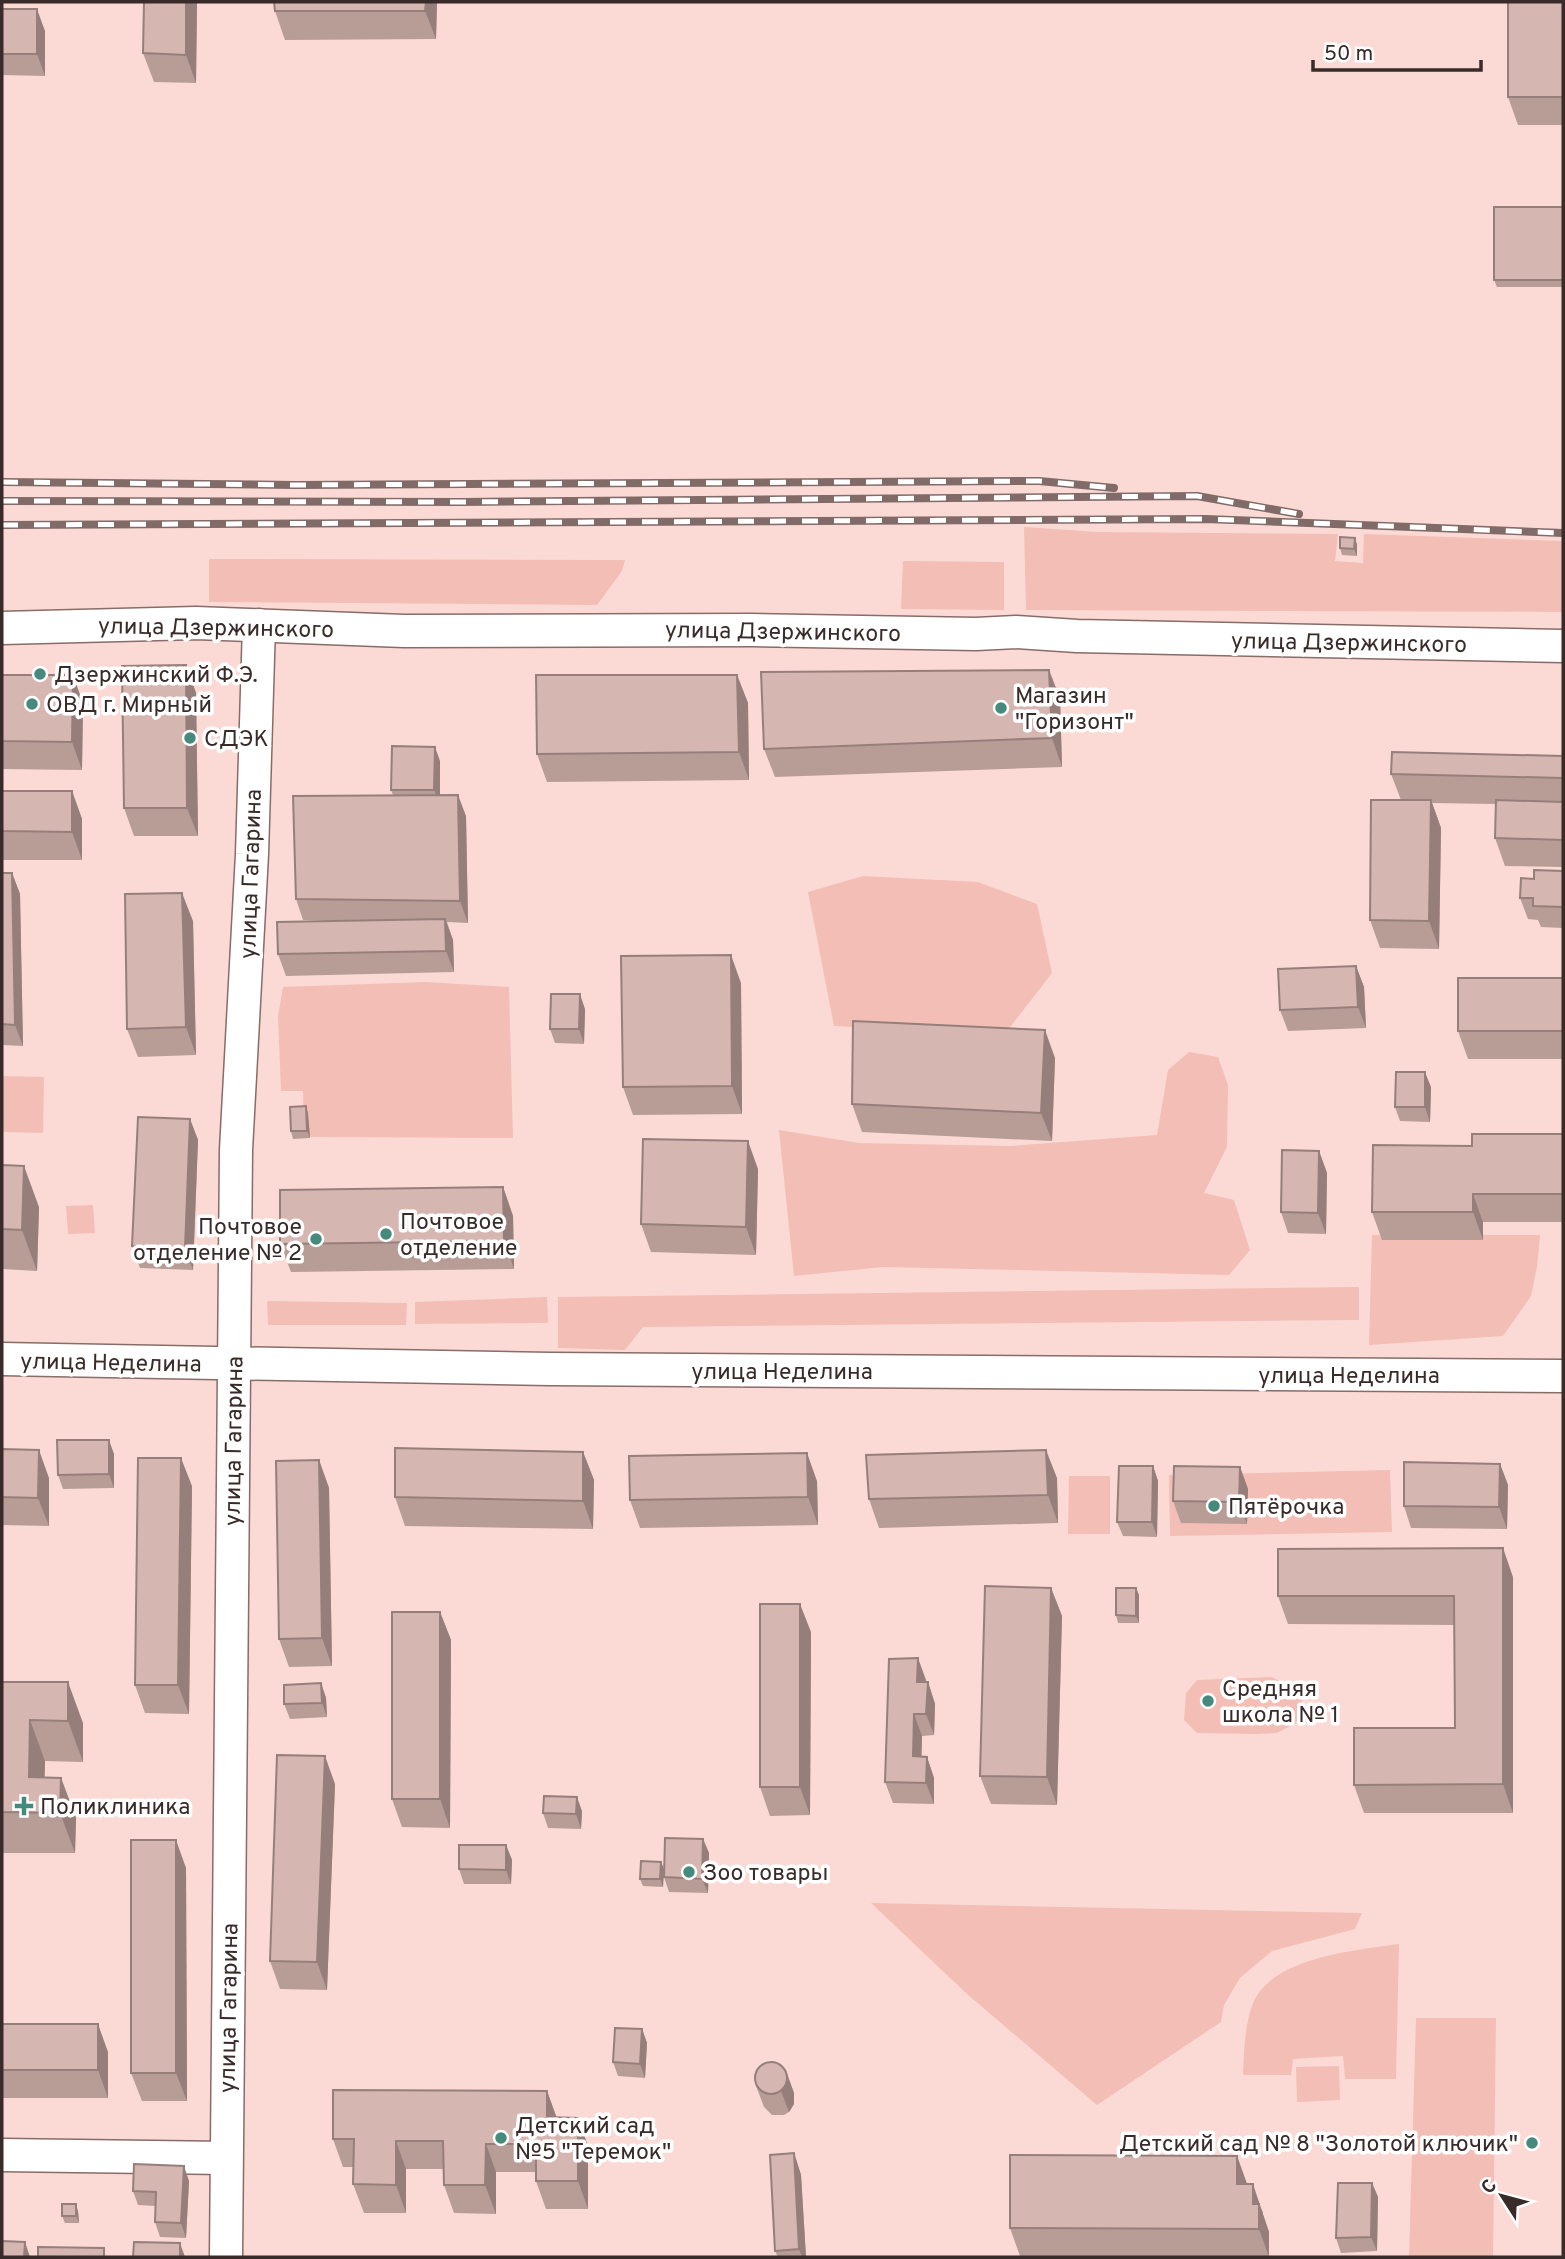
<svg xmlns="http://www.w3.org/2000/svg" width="1565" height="2259" viewBox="0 0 1565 2259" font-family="Overpass,sans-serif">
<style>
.green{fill:#f3beb5}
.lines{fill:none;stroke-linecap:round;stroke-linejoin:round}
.tertiary-casing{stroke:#886c67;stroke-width:35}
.tertiary{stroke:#fff;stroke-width:32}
.rail-casing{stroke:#806b68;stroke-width:8}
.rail{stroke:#fff;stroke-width:5;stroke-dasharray:16;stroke-linecap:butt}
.wall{fill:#b89d97}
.shaded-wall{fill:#967f7b}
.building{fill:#d6b6b0;stroke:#967f7b;stroke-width:2}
.poi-dot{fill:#468a7d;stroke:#fff;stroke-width:2.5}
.labels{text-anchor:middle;stroke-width:7;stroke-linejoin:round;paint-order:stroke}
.street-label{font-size:23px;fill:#382b29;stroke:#fff}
.poi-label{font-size:23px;fill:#382b29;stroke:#fff;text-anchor:start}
</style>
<rect width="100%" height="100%" fill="#fbdad5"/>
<g class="green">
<polygon points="1024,527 1098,532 1338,534 1335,561 1363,563 1364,534 1563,541 1563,612 1026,610"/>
<polygon points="209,559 625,560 622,571 597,605 209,602"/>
<polygon points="903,561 1004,562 1004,610 901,609"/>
<polygon points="863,876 978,882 1037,904 1052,973 1004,1035 834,1026 808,892"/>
<polygon points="426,982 509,987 513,1138 304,1137 303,1091 281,1091 278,1016 283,987"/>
<polygon points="1189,1052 1218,1057 1228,1085 1227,1147 1204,1193 1234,1200 1250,1250 1229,1275 883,1267 794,1276 779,1130 859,1143 1010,1146 1157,1135 1168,1070"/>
<polygon points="2,1076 44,1077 43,1133 2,1132"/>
<polygon points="93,1205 95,1233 68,1234 66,1206"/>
<polygon points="1372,1235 1540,1235 1537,1267 1531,1296 1503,1336 1369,1345"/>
<polygon points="1359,1287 1359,1320 643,1327 625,1350 558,1348 558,1297"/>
<polygon points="547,1297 548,1323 415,1324 415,1302"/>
<polygon points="267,1301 407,1303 406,1325 268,1325"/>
<polygon points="1390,1470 1392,1532 1170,1536 1169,1475"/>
<polygon points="1069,1476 1110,1476 1110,1534 1068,1534"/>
<polygon points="1271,1677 1298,1689 1303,1703 1296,1723 1277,1733 1256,1734 1197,1733 1184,1720 1186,1693 1197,1680"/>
<polygon points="871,1903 1362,1913 1355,1929 1272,1951 1240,1978 1224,2005 1221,2022 1097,2105 967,1994"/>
<path d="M 1399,1944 L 1396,2079 L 1345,2079 L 1343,2056 L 1293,2059 L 1291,2075 L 1243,2075 C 1244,2052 1245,2009 1260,1991 C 1288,1956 1357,1950 1399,1944 Z"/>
<polygon points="1416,2018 1496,2018 1493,2257 1409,2257"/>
<polygon points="1339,2066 1340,2100 1297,2102 1296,2067"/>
</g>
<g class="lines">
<defs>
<g id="tertiary">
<polyline points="2,628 196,623 404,631 752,630 976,634 1016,632 1077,636 1563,646"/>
<polyline points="2,1359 550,1369 1563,1376"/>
<polyline points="2,2155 226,2158"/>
<polyline points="226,2257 236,1150 252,854 259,625"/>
</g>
</defs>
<use href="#tertiary" class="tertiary-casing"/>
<use href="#tertiary" class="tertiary"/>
<defs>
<g id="rail">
<polyline points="2,482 296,485 1039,481 1114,488"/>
<polyline points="2,501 462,502 1197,496 1299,514"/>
<polyline points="2,525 1206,519 1563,533"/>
</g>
</defs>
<use href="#rail" class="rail-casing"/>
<use href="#rail" class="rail"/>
</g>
<g class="wall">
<polygon points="144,2 197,2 196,83 154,82 143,53"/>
<polygon points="274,2 437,2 436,39 285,40 275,11"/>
<polygon points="1563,2 1563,125 1518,125 1508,97"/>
<polygon points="2,9 45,31 45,76 2,75"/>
<polygon points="1563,207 1563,287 1497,287 1494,280"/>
<polygon points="1355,538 1357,545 1357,556 1342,555 1340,548"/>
<polygon points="186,665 196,693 198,836 134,836 124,808"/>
<polygon points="2,675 83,703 82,770 2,769"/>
<polygon points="737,675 748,703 749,780 547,782 537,754"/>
<polygon points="1060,698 1062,767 775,777 764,749"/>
<polygon points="1563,756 1563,867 1505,866 1495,838 1496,804 1432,803 1441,828 1439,949 1380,948 1370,920 1401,800 1391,774"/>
<polygon points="440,761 440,795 466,816 468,923 447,922 453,940 454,972 286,976 278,954 346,921 303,920 296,899 393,795 391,790"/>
<polygon points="2,791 72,791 82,819 82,860 2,860"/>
<polygon points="1563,871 1563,928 1541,927 1538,920 1528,919 1520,898 1534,879"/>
<polygon points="2,873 12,873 20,894 23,1046 2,1045"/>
<polygon points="193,921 196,1055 138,1057 127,1029"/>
<polygon points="1356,966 1364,987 1366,1028 1288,1031 1280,1010"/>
<polygon points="1563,978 1563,1059 1468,1059 1458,1031"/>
<polygon points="741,983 742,1114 633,1115 623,1087"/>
<polygon points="585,1009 584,1044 555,1043 550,1029"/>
<polygon points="1055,1058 1052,1141 862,1132 852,1104"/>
<polygon points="1431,1087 1430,1122 1400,1121 1395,1107"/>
<polygon points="306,1106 308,1114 310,1138 293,1139 291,1131"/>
<polygon points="190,1119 198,1140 193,1270 140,1268 132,1246"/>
<polygon points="1563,1134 1563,1222 1483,1222 1483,1240 1382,1240 1372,1212 1472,1146"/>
<polygon points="1319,1151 1327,1173 1326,1234 1288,1233 1281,1212"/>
<polygon points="2,1165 39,1207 37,1271 2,1269"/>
<polygon points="758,1169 756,1255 651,1252 641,1224"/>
<polygon points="503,1187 513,1216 514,1269 291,1272 280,1244"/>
<polygon points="2,1449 49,1478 49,1526 2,1525"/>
<polygon points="583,1452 594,1480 593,1529 405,1526 395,1497"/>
<polygon points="114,1454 114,1488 63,1489 58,1475"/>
<polygon points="319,1460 329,1488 332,1666 289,1667 279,1639"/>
<polygon points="1500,1464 1508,1485 1507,1529 1411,1528 1404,1506"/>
<polygon points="1153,1466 1158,1481 1157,1537 1123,1536 1117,1522"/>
<polygon points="1240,1467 1248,1489 1247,1524 1181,1523 1173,1501"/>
<polygon points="1057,1478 1058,1523 879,1528 869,1499"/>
<polygon points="817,1481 818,1525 640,1528 630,1500"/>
<polygon points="192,1486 189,1714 145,1713 135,1685"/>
<polygon points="1513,1577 1513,1813 1364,1813 1354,1785 1455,1728 1454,1625 1288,1624 1278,1596"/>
<polygon points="1051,1588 1062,1616 1057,1805 991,1804 980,1776"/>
<polygon points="1136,1588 1139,1595 1139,1623 1118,1623 1116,1615"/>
<polygon points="440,1612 451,1640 450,1828 402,1827 392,1799"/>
<polygon points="811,1632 810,1815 770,1816 760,1787"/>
<polygon points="926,1680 926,1682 928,1682 935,1704 934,1735 922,1736 921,1757 927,1757 934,1778 934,1804 893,1803 885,1782"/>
<polygon points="2,1682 83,1723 83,1762 45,1761 44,1777 61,1778 76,1818 75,1853 2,1853"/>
<polygon points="321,1683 326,1698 327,1717 290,1719 284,1704"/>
<polygon points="335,1784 327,1990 280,1989 270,1961"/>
<polygon points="582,1811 581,1829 548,1828 543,1813"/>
<polygon points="703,1839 709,1853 708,1893 669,1892 664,1877"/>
<polygon points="506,1845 512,1860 511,1884 464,1884 459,1869"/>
<polygon points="661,1862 664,1869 663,1887 643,1886 640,1879"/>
<polygon points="186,1868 187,2101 142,2101 131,2073"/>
<polygon points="2,2024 108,2052 108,2098 2,2098"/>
<polygon points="642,2029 647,2043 645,2078 618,2076 613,2062"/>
<polygon points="786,2071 794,2093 794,2104 789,2112 784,2115 772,2115 764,2107 756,2086"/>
<polygon points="547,2091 557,2118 578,2118 588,2146 588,2209 546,2209 536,2181 536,2172 496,2172 496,2214 454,2213 444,2185 444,2169 406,2169 406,2213 364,2213 353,2184 354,2167 343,2167 333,2139"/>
<polygon points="794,2153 801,2175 806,2257 778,2257 775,2251"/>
<polygon points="1237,2156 1247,2184 1263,2212 1263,2215 1269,2232 1269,2257 1020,2256 1010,2228"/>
<polygon points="189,2181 186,2238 160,2237 155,2222 156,2206 138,2205 133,2191"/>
<polygon points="1372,2183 1378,2197 1377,2251 1341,2253 1336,2238"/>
<polygon points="78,2211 79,2223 65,2223 62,2216"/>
</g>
<g class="shaded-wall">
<polygon points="186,2 197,2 196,83 186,55"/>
<polygon points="426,2 437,2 436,39 425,11"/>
<polygon points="37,9 45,31 45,76 37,54"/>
<polygon points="1355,538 1357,545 1357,556 1354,549"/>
<polygon points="186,665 196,693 198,836 187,808"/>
<polygon points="1049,670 1060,698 1062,767 1052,738"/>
<polygon points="73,675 83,703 82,770 72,742"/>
<polygon points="737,675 748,703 749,780 739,752"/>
<polygon points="435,747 440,761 440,805 434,790"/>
<polygon points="72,791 82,819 82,860 72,832"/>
<polygon points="458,795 466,816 468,923 460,901"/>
<polygon points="1431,800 1441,828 1439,949 1429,921"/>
<polygon points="12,873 20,894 23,1046 15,1025"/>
<polygon points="182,893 193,921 196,1055 186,1027"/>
<polygon points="445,919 453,940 454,972 446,951"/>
<polygon points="731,955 741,983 742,1114 732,1086"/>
<polygon points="1356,966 1364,987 1366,1028 1358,1007"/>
<polygon points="580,994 585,1009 584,1044 579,1029"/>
<polygon points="1045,1030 1055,1058 1052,1141 1041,1113"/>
<polygon points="1425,1072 1431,1087 1430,1122 1425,1107"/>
<polygon points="306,1106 308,1114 310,1138 307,1131"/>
<polygon points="190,1119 198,1140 193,1270 185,1248"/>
<polygon points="748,1141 758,1169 756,1255 746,1227"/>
<polygon points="1319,1151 1327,1173 1326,1234 1318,1213"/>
<polygon points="24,1166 39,1207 37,1271 22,1230"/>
<polygon points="503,1187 513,1216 514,1269 504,1241"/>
<polygon points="1473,1194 1483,1222 1483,1240 1473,1212"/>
<polygon points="109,1440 114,1454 114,1488 109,1474"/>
<polygon points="39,1450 49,1478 49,1526 38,1498"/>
<polygon points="1046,1450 1057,1478 1058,1523 1048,1495"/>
<polygon points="583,1452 594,1480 593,1529 583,1501"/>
<polygon points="807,1453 817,1481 818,1525 808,1497"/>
<polygon points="181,1458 192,1486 189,1714 178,1685"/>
<polygon points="319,1460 329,1488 332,1666 322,1638"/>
<polygon points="1500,1464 1508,1485 1507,1529 1499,1507"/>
<polygon points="1153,1466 1158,1481 1157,1537 1152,1522"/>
<polygon points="1240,1467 1248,1489 1247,1524 1239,1502"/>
<polygon points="1503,1548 1513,1577 1513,1813 1503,1784"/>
<polygon points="1051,1588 1062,1616 1057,1805 1047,1777"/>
<polygon points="1136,1588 1139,1595 1139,1623 1136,1616"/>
<polygon points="800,1604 811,1632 810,1815 800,1787"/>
<polygon points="440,1612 451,1640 450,1828 440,1799"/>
<polygon points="918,1658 926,1680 925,1703 917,1682"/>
<polygon points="68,1682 83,1723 83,1762 68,1721"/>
<polygon points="928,1682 935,1704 934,1735 926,1714"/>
<polygon points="321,1683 326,1698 327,1717 322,1703"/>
<polygon points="914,1714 922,1736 921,1778 913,1756"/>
<polygon points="30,1720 45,1761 44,1812 29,1777"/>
<polygon points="325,1756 335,1784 327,1990 317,1962"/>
<polygon points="927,1757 934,1778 934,1804 926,1783"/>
<polygon points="61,1778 76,1818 75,1853 60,1813"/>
<polygon points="577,1797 582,1811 581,1829 576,1814"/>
<polygon points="703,1839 709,1853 708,1893 702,1879"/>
<polygon points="176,1840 186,1868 187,2101 176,2073"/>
<polygon points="506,1845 512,1860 511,1884 506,1870"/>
<polygon points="661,1862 664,1869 663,1887 660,1879"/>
<polygon points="98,2024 108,2052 108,2098 98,2070"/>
<polygon points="642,2029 647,2043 645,2078 640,2064"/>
<polygon points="786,2071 794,2093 794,2104 789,2112 781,2091"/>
<polygon points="547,2091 557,2119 547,2117"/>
<polygon points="578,2118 588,2146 588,2209 578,2181"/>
<polygon points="396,2141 406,2169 406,2213 396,2185"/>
<polygon points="486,2144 496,2172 496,2214 485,2185"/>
<polygon points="794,2153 801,2175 806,2257 802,2257 799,2249"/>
<polygon points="1237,2156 1247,2184 1237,2184"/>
<polygon points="184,2166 189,2181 186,2238 181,2223"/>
<polygon points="1372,2183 1378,2197 1377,2251 1371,2237"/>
<polygon points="1253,2184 1269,2232 1269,2257 1259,2229 1253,2204"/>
<polygon points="76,2204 78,2211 79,2223 76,2216"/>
<polygon points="25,2242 30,2257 24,2257"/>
<polygon points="180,2243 185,2257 180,2257"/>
</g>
<g class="building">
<polygon points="144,2 186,2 186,55 143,53"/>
<polygon points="274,2 426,2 425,11 275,11"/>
<rect x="1508" y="2" width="55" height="95"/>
<rect x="2" y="9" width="35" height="45"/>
<rect x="1494" y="207" width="69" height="73"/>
<polygon points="1340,537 1355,538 1354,549 1340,548"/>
<polygon points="186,665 187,808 124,808 122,666"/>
<polygon points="1049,670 1052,738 764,749 761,672"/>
<polygon points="2,675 73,675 72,742 2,741"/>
<polygon points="536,675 737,675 739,752 537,754"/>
<polygon points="392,746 435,747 434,790 391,790"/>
<polygon points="1392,752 1563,756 1563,778 1391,774"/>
<polygon points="2,791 72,791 72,832 2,831"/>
<polygon points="458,795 460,901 296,899 293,796"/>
<polygon points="1371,800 1431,800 1429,921 1370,920"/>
<polygon points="1496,800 1563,802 1563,840 1495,838"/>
<polygon points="1534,870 1563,871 1563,907 1533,906 1533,898 1520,898 1521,878 1534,879"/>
<polygon points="2,873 12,873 15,1025 2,1024"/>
<polygon points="182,893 186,1027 127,1029 125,894"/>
<polygon points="445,919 446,951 278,954 277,922"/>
<polygon points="731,955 732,1086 623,1087 621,956"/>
<polygon points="1356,966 1358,1007 1280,1010 1278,969"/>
<rect x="1458" y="978" width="105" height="53"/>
<polygon points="551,994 580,994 579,1029 550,1029"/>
<polygon points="853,1021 1045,1030 1041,1113 852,1104"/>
<polygon points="1396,1072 1425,1072 1425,1107 1395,1107"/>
<polygon points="306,1106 307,1131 291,1131 290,1107"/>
<polygon points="138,1117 190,1119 185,1248 132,1246"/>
<polygon points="1472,1134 1563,1134 1563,1194 1473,1194 1473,1212 1372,1212 1373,1145 1472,1146"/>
<polygon points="643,1139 748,1141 746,1227 641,1224"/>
<polygon points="1282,1150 1319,1151 1318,1213 1281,1212"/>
<polygon points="2,1165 24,1166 22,1230 2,1229"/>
<polygon points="503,1187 504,1241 280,1244 280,1190"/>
<polygon points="57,1440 109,1440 109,1474 58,1475"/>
<polygon points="395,1448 583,1452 583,1501 395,1497"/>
<polygon points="2,1449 39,1450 38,1498 2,1497"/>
<polygon points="1046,1450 1048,1495 869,1499 866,1455"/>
<polygon points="807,1453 808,1497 630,1500 629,1456"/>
<polygon points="138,1458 181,1458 178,1685 135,1685"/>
<polygon points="319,1460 322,1638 279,1639 276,1461"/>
<polygon points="1404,1462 1500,1464 1499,1507 1404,1506"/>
<polygon points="1119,1466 1153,1466 1152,1522 1117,1522"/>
<polygon points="1174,1466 1240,1467 1239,1502 1173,1501"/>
<polygon points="1503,1548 1503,1784 1354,1785 1354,1728 1455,1728 1454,1596 1278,1596 1278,1549"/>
<polygon points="985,1586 1051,1588 1047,1777 980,1776"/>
<polygon points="1116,1588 1136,1588 1136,1616 1116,1615"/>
<rect x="760" y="1604" width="40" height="183"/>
<rect x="392" y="1612" width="48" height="187"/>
<polygon points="918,1658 917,1682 928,1682 926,1714 914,1714 913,1756 927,1757 926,1783 885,1782 889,1659"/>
<polygon points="2,1682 68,1682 68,1721 30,1720 29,1777 61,1778 60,1813 2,1812"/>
<polygon points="321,1683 322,1703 284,1704 284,1685"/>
<polygon points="277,1755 325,1756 317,1962 270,1961"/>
<polygon points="544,1796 577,1797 576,1814 543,1813"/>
<polygon points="665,1838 703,1839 702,1879 664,1877"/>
<rect x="131" y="1840" width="45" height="233"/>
<polygon points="459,1845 506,1845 506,1870 459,1869"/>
<polygon points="641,1861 661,1862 660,1879 640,1879"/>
<rect x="2" y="2024" width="96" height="46"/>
<polygon points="615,2028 642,2029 640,2064 613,2062"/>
<circle cx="771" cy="2078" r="16"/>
<polygon points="333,2090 547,2091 547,2117 578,2118 578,2181 536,2181 536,2144 486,2144 485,2185 444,2185 443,2141 396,2141 396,2185 353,2184 354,2139 333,2139"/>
<polygon points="794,2153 799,2249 775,2251 770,2155"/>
<polygon points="1010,2155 1237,2156 1237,2184 1253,2184 1253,2204 1259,2204 1259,2229 1010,2228"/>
<polygon points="134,2164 184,2166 181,2223 155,2222 156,2192 133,2191"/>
<polygon points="1338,2183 1372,2183 1371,2237 1336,2238"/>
<rect x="62" y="2204" width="14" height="12"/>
<polygon points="2,2241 25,2242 24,2257 2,2257"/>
<polygon points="134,2242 180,2243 180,2257 133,2257"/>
<polygon points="38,2247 104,2248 104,2257 38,2257"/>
</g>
<g class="poi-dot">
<circle cx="40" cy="674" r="7"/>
<circle cx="32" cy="704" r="7"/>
<circle cx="1001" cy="708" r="7"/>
<circle cx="190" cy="738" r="7"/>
<circle cx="386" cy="1234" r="7"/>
<circle cx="316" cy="1239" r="7"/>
<circle cx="1214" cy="1506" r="7"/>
<circle cx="1208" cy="1701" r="7"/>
<path d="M20.5 1795.5h7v7h7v7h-7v7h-7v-7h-7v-7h7z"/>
<circle cx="689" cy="1872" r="7"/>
<circle cx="501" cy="2138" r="7"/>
<circle cx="1532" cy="2143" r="7"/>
</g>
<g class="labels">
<g class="street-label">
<text transform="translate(216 627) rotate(1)" y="8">улица Дзержинского</text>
<text transform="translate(783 631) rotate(1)" y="8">улица Дзержинского</text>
<text transform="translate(1349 642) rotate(1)" y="8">улица Дзержинского</text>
<text transform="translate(250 874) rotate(-88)" y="8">улица Гагарина</text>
<text transform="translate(111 1362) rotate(1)" y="8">улица Неделина</text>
<text x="782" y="1379">улица Неделина</text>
<text x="1349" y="1383">улица Неделина</text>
<text transform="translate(233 1441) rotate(-89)" y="8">улица Гагарина</text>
<text transform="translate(228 2008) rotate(-89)" y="8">улица Гагарина</text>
</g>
<g class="poi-label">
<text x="54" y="682">Дзержинский Ф.Э.</text>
<text x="1015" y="703">Магазин<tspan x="1015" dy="26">"Горизонт"</tspan></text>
<text x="46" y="712">ОВД г. Мирный</text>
<text x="204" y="746">СДЭК</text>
<text x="400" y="1229">Почтовое<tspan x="400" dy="26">отделение</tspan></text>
<text x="302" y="1234" text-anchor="end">Почтовое<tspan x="302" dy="26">отделение № 2</tspan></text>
<text x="1228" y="1514">Пятёрочка</text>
<text x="1222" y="1696">Средняя<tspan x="1222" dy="26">школа № 1</tspan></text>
<text x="40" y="1814">Поликлиника</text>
<text x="703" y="1880">Зоо товары</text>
<text x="515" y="2133">Детский сад<tspan x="515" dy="26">№5 "Теремок"</tspan></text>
<text x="1518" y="2151" text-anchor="end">Детский сад № 8 "Золотой ключик"</text>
</g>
</g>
<rect width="1565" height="2259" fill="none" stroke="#382b29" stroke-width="7"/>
<g transform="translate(1502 2196) rotate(306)" stroke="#ffffff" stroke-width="5" paint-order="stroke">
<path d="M0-5L12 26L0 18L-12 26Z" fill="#382b29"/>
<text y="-10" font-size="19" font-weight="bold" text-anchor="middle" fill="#382b29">С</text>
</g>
<path d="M1313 60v10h168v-10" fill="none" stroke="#382b29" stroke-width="3.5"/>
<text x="1324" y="60" font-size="21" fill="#382b29" stroke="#ffffff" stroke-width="5" paint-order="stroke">50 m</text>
</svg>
